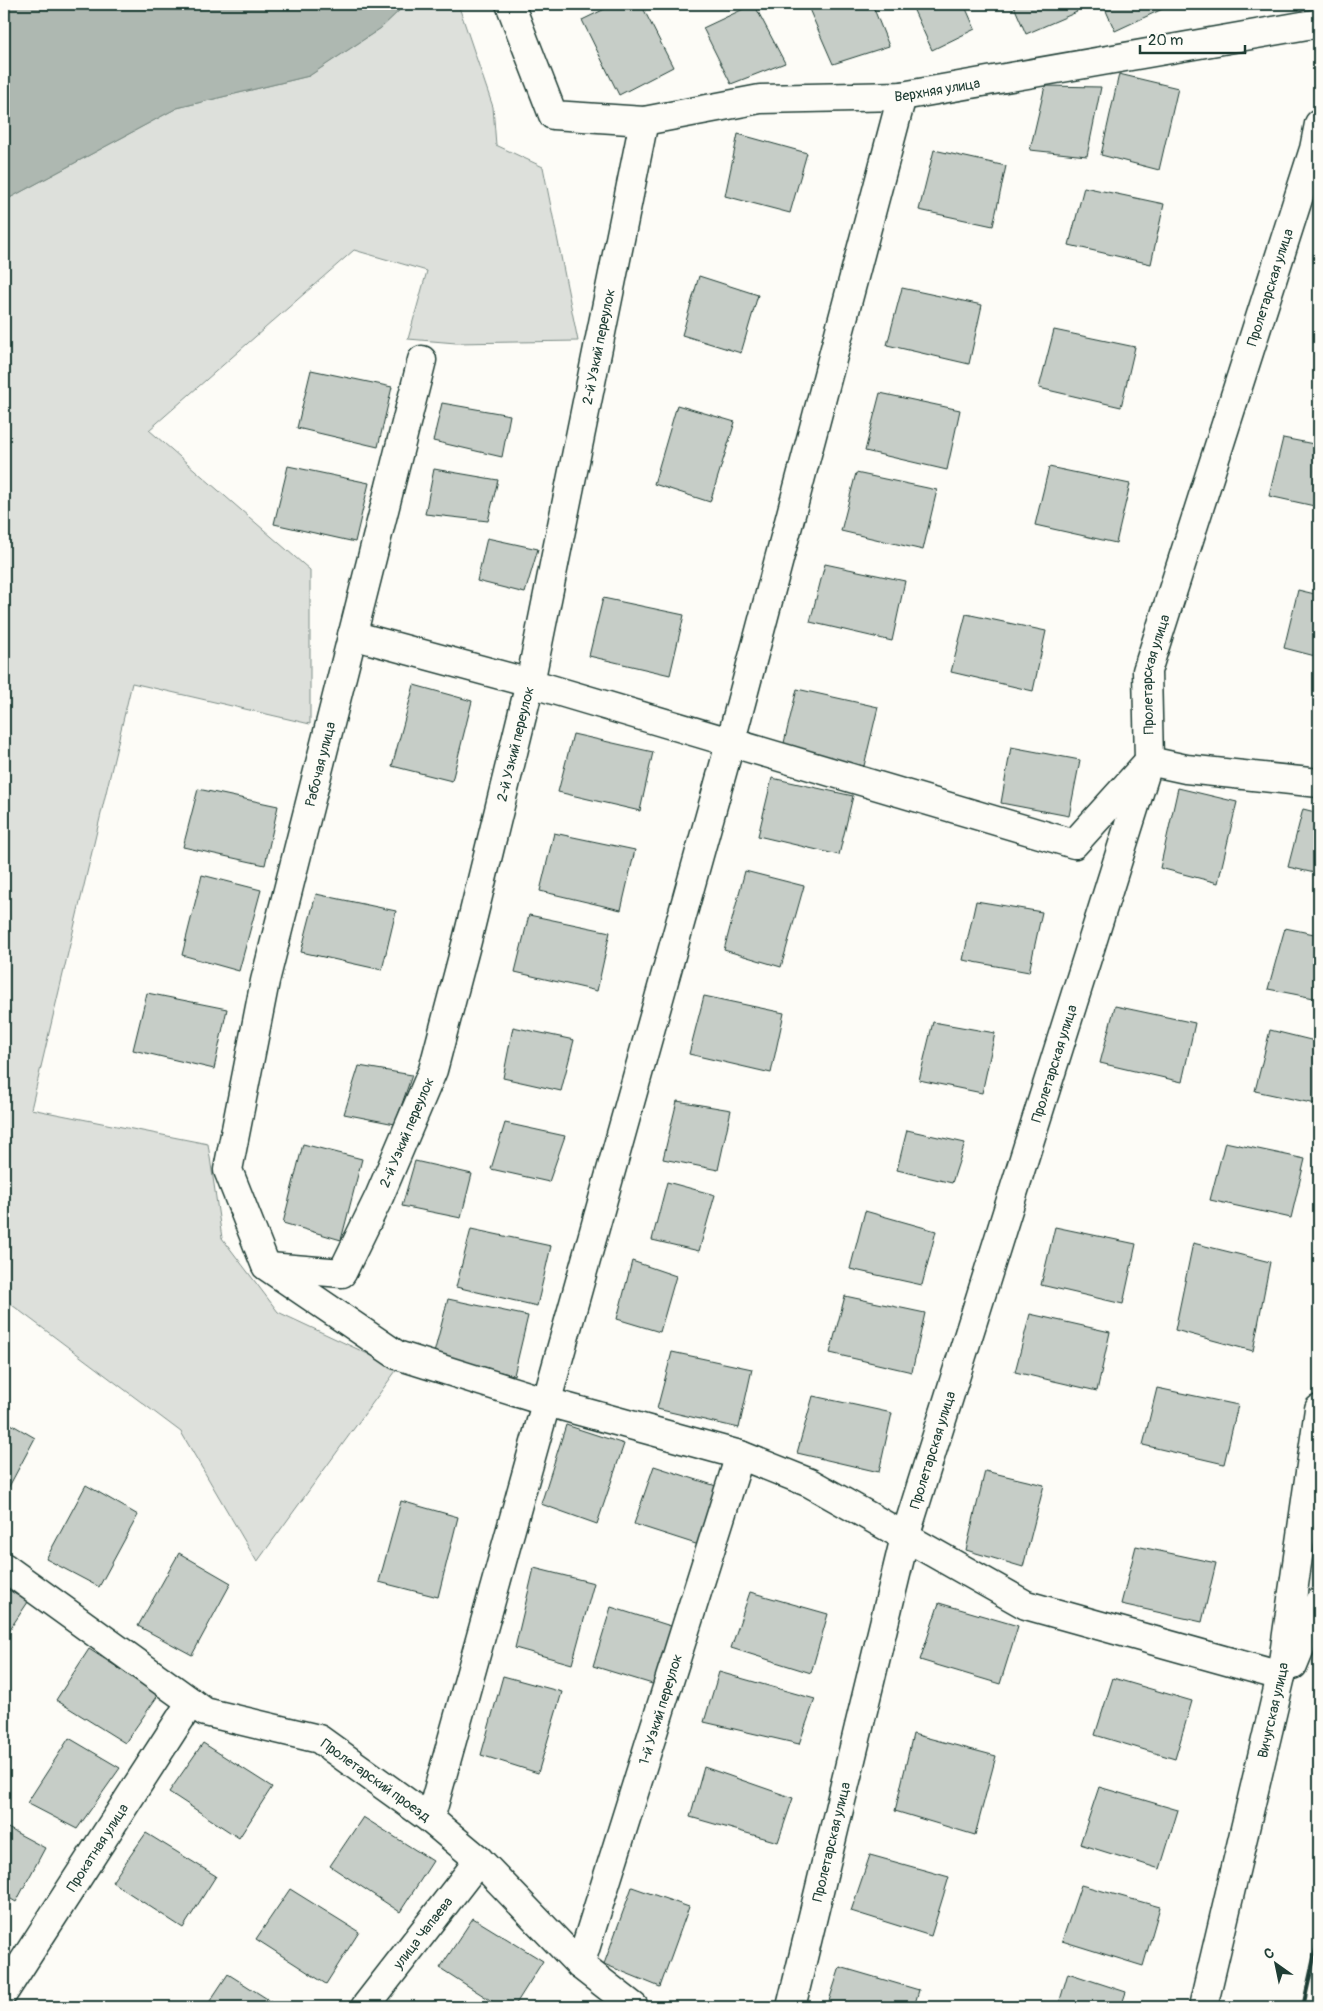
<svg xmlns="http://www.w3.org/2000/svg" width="1323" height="2011" viewBox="0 0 1323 2011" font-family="Pangolin,sans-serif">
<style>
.green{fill:#dde0db;stroke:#7e8e88}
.water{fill:#aeb8b1;stroke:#75877f}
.building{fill:#c6cdc7;stroke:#1f3d34}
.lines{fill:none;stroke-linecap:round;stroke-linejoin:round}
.minor-casing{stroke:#1f3d34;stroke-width:31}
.minor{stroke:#fdfcf7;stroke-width:28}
.rail{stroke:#1f3d34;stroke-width:4}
.labels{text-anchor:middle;stroke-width:5;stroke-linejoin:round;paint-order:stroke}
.street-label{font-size:14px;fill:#1f3d34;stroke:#fdfcf7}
</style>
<rect width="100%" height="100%" fill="#fdfcf7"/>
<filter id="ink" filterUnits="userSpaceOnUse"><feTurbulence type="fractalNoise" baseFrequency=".02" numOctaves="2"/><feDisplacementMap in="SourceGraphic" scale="10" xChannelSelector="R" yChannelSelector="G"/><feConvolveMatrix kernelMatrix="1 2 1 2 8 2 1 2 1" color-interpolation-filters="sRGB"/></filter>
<g filter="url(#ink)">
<polygon class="green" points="406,4 458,4 493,107 496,145 543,167 578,341 456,343 408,339 427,271 354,250 149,430 310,570 310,724 132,683 31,1109 208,1144 222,1238 278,1312 398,1368 257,1562 181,1432 4,1299 4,201 177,108 309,76 381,28"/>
<polygon class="water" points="4,4 406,4 381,28 309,76 177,108 4,201"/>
<g class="building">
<polygon points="615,4 641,4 673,67 619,95 582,20"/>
<polygon points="754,4 785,63 731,84 703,28"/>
<polygon points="827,4 872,4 889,46 833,64 809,9"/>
<polygon points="911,4 964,4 975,29 932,50"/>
<polygon points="1013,4 1073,4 1077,12 1026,34"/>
<polygon points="1103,4 1170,4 1171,5 1115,31"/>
<polygon points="1119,74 1178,88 1159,170 1101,155"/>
<polygon points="1045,86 1101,87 1087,156 1030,150"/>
<polygon points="738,134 807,153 790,213 725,196"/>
<polygon points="934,150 1006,166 993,226 919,210"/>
<polygon points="1084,187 1164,204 1151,264 1069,245"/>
<polygon points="699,276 758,295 741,353 682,335"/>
<polygon points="902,288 982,305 969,364 887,345"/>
<polygon points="1054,330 1135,347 1121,407 1039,388"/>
<polygon points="311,370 392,387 378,447 297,428"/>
<polygon points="880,393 960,410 947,470 865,451"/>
<polygon points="442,403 510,415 502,457 433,441"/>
<polygon points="677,405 735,422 710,502 654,484"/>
<polygon points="1283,438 1319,445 1319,507 1269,496"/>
<polygon points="288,466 369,483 355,542 274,524"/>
<polygon points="1049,467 1130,484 1116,543 1035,525"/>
<polygon points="434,469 498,480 488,521 425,514"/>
<polygon points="856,473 937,490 923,550 841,531"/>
<polygon points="487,538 538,549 525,593 477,581"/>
<polygon points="825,564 905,581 892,641 810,622"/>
<polygon points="1298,590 1319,595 1319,657 1284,648"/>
<polygon points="603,598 684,615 670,675 589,656"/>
<polygon points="966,614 1046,631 1033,691 951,672"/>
<polygon points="414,685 472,701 452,781 392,766"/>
<polygon points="797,689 878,707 864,766 783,747"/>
<polygon points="573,734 653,752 640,811 558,792"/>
<polygon points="1011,747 1080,760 1069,816 1001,803"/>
<polygon points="772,778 853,796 839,855 758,836"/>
<polygon points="1178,788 1237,802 1218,883 1160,868"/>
<polygon points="198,789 278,806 265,865 183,847"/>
<polygon points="1303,809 1319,813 1319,874 1288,867"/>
<polygon points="554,833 635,850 621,910 540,891"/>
<polygon points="745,871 804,886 781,967 724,950"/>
<polygon points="202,875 261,890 239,971 182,955"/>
<polygon points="316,894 396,911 382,970 301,952"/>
<polygon points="976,901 1042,912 1029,972 963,960"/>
<polygon points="529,915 610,932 597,991 515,972"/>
<polygon points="1285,928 1319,935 1319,999 1268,989"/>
<polygon points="147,993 227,1009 214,1069 133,1050"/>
<polygon points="704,996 784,1013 771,1073 689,1054"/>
<polygon points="1115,1006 1195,1023 1182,1082 1100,1063"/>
<polygon points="933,1022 995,1033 982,1093 919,1080"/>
<polygon points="513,1027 574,1040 561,1091 503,1078"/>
<polygon points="1270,1030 1319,1042 1319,1091 1316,1104 1255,1091"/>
<polygon points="359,1066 412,1075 395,1124 344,1114"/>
<polygon points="677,1101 731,1110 718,1170 663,1159"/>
<polygon points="505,1123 565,1136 549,1182 491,1169"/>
<polygon points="907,1130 965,1143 952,1183 897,1170"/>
<polygon points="1225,1142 1305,1159 1291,1218 1210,1200"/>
<polygon points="303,1144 362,1159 341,1240 283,1223"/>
<polygon points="415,1161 472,1174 461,1218 402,1206"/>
<polygon points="667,1182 715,1195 699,1251 652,1240"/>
<polygon points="865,1211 936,1231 922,1285 850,1269"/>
<polygon points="1055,1227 1136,1244 1123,1304 1041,1285"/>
<polygon points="471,1229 551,1246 537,1306 456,1287"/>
<polygon points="1193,1243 1270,1262 1253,1351 1175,1330"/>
<polygon points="632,1261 676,1276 660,1332 617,1319"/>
<polygon points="845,1296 925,1313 912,1372 830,1353"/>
<polygon points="448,1299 528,1316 514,1375 433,1357"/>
<polygon points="1030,1314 1110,1332 1097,1391 1015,1372"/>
<polygon points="672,1352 752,1369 739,1428 657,1409"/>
<polygon points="1157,1388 1238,1405 1224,1464 1143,1445"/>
<polygon points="813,1396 892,1413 879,1472 797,1453"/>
<polygon points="4,1420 35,1438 4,1496"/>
<polygon points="566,1425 624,1444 597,1524 541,1504"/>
<polygon points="654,1466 716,1486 699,1545 634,1524"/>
<polygon points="985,1471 1044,1485 1023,1567 966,1550"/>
<polygon points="86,1485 138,1515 99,1587 46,1559"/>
<polygon points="401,1501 458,1517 438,1597 379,1582"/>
<polygon points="1136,1546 1216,1563 1202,1622 1121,1604"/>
<polygon points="179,1553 231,1583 192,1655 138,1626"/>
<polygon points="534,1568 594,1583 572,1664 515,1648"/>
<polygon points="4,1587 28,1602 4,1638"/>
<polygon points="750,1592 828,1614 811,1673 731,1648"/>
<polygon points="939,1603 1018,1626 1000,1684 920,1660"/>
<polygon points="611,1607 677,1628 659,1686 593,1666"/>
<polygon points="89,1649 159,1694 125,1743 56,1700"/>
<polygon points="719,1672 815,1699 799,1744 704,1722"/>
<polygon points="503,1676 562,1692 538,1773 481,1755"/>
<polygon points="1113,1678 1192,1701 1175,1759 1095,1735"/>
<polygon points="913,1734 996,1756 975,1835 895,1811"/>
<polygon points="69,1738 120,1768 77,1829 27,1803"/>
<polygon points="203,1743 272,1787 239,1838 169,1792"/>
<polygon points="704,1767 793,1798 778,1842 690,1817"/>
<polygon points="1099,1787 1178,1810 1160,1869 1080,1844"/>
<polygon points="363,1817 433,1861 400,1912 330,1866"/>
<polygon points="4,1826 45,1848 16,1902 4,1895"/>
<polygon points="146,1833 216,1876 183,1928 112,1882"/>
<polygon points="870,1855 949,1877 931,1936 851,1911"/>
<polygon points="1081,1885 1160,1907 1143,1966 1062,1941"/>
<polygon points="632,1887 689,1907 660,1987 604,1964"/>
<polygon points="290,1889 359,1932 326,1984 256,1939"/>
<polygon points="473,1918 543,1961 514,2007 501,2007 440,1968"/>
<polygon points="840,1967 919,1990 914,2007 827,2007"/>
<polygon points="1068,1973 1126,1992 1121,2007 1058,2007"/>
<polygon points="228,1974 280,2007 206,2007"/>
</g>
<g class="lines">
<defs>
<g id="minor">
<path id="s1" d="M 510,4 L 553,115 L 644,121 L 760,99 L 902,96 L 1319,23"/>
<polyline points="422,360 265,981 228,1170 266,1266 397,1355 547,1402 740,1455 810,1483 1026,1605 1281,1676"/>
<polyline points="352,635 530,683 1074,844 1149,761 1186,769 1319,783"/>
<path id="s2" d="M 269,1267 L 342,1273 L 379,1197 L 433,1070 L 467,941 L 530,683 L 644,121"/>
<path id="s3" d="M 4,1567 L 205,1712 L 319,1739 L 430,1819 L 479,1860 L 580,1965 L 634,2007"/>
<polyline points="1293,1665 1319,1602"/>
<polyline points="430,1819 730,744 902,96"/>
<path id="s4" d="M 580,1965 L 740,1455"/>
<path id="s5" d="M 4,1992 L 191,1702"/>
<path id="s6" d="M 365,2007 L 479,1860"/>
<path id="s7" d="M 791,2007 L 905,1537 L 1149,761 L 1147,671 L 1314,149 L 1319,124"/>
<path id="s8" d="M 1203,2007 L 1281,1676 L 1319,1409"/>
</g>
</defs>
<use href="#minor" class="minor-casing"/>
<use href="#minor" class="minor"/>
<polyline class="rail" points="1303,2007 1319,1935"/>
</g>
</g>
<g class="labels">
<g class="street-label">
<text dy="5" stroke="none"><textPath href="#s1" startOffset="506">Верхняя улица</textPath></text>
<text dy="5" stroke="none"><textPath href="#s7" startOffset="1790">Пролетарская улица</textPath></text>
<text dy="5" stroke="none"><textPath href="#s2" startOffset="1038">2-й Узкий переулок</textPath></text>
<text dy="5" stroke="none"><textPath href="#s7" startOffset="1385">Пролетарская улица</textPath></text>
<text dy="5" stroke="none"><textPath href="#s2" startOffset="632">2-й Узкий переулок</textPath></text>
<text transform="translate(320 764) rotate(-76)" y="5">Рабочая улица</text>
<text dy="5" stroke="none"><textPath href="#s7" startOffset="980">Пролетарская улица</textPath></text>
<text dy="5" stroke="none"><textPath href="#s2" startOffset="228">2-й Узкий переулок</textPath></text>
<text dy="5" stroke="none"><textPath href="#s7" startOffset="575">Пролетарская улица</textPath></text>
<text dy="5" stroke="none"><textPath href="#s4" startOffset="268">1-й Узкий переулок</textPath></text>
<text dy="5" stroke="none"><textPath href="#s8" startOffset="305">Вичугская улица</textPath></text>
<text dy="5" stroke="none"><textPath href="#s3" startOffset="435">Пролетарский проезд</textPath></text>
<text dy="5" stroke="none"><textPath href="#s7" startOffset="170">Пролетарская улица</textPath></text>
<text dy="5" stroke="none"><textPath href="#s5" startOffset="172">Прокатная улица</textPath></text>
<text dy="5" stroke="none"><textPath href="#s6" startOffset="94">улица Чапаева</textPath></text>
</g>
</g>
<rect width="1323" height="2011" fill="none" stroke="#fdfcf7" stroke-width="20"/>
<rect x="10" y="10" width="1303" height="1991" fill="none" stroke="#1f3d34" stroke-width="2" filter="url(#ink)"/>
<g transform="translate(1276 1964) rotate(327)" stroke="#fdfcf7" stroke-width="4" paint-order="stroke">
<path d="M0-4L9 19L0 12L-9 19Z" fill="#1f3d34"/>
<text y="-8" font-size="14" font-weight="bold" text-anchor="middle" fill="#1f3d34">С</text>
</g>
<path d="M1140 45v8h105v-8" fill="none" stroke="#1f3d34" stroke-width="2.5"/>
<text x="1148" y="45" font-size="15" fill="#1f3d34" stroke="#fdfcf7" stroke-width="4" paint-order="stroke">20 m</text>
</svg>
